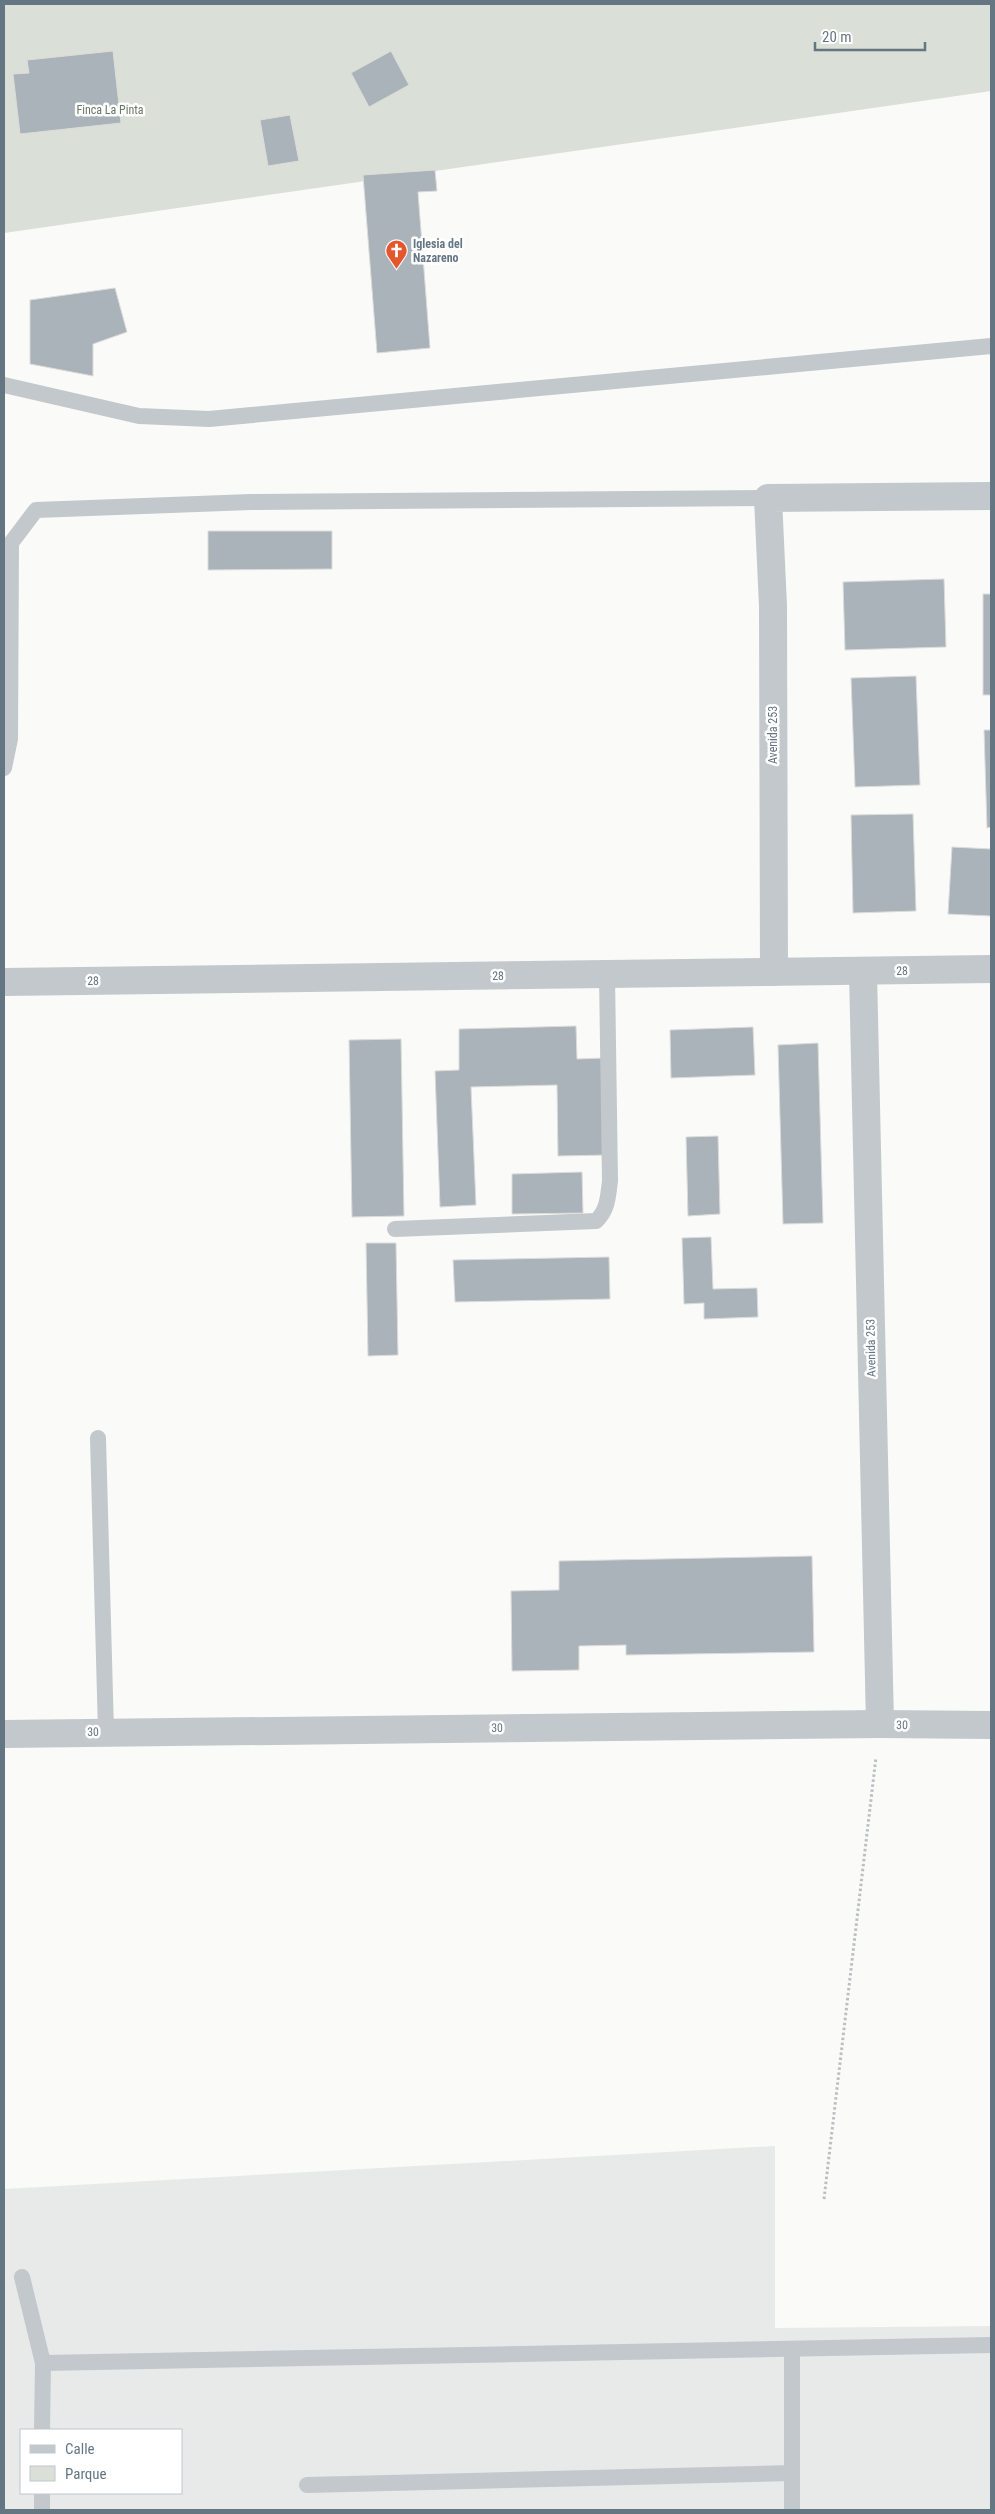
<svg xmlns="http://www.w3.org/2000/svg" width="995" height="2514" viewBox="0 0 995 2514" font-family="'Roboto Condensed',sans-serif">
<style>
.built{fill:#e8e9e9;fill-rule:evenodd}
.green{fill:#dadfd7}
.building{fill:#aab3b9;stroke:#dcdcda}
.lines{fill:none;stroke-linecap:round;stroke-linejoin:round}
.path{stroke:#bbbfc2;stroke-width:3;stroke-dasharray:2.5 2.5;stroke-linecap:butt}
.service{stroke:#c3c8cc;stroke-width:16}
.minor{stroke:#c3c8cc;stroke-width:28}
.labels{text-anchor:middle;stroke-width:5;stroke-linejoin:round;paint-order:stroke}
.park-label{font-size:12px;fill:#687a64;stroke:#fff}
.poi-label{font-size:12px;font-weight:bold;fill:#657683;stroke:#fff;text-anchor:start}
.street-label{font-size:12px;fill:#657683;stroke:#fff}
</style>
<rect width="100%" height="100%" fill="#fafaf8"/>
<path class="built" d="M 775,2146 L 775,2328 L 991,2326 L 991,2510 L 4,2510 L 4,2189 ZM 21,2430 L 181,2430 L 181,2493 L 21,2493 Z"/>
<polygon class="green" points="4,4 991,4 991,91 4,233"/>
<g class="building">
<polygon points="113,51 121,123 20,134 13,74 29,73 27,60"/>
<polygon points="391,51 409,85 369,107 351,73"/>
<polygon points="290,115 299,161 268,166 260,120"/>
<polygon points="435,170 437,191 418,192 430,348 377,353 363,175"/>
<polygon points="115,288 127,332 93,344 93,376 30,364 30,300"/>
<polygon points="208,531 332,531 332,569 208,570"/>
<polygon points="944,579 946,647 845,650 843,582"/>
<rect x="983" y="594" width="8" height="101"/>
<polygon points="916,676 920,785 855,787 851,678"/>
<polygon points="984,730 991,730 991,827 987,828"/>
<polygon points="913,814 916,911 853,913 851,815"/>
<polygon points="952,847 991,849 991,916 948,914"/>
<polygon points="576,1026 577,1059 604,1058 606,1155 558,1156 557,1085 471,1087 476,1205 440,1207 435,1071 459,1070 459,1029"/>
<polygon points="753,1027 755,1075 671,1078 670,1030"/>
<polygon points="401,1039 404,1216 352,1217 349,1040"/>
<polygon points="818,1043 823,1223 783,1224 778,1045"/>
<polygon points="718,1136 720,1214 688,1216 686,1137"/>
<polygon points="582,1172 583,1213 512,1214 512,1174"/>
<polygon points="711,1237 713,1289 757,1288 758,1317 704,1319 704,1303 684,1304 682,1238"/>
<polygon points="366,1243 396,1243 398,1355 368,1356"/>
<polygon points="609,1257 610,1299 455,1302 453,1260"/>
<polygon points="812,1556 814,1652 626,1655 626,1645 579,1646 579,1670 512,1671 511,1591 559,1590 559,1561"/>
</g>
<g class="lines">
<polyline class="path" points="824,2199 876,1757"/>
<g class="service">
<polyline points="4,385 139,416 209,419 991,346"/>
<polyline points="4,768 10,739 11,543 36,510 251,502 768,498"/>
<path d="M 395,1229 L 596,1221 C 608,1210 608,1196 610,1181 L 607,975"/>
<polyline points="98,1438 106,1732"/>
<polyline points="22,2277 43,2363 42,2430"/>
<polyline points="792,2349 792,2510"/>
<polyline points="43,2363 991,2345"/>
<polyline points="307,2485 792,2473"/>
<polyline points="42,2510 42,2493"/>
</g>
<g class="minor">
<polyline points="774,972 773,606 768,498 991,496"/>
<polyline points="863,972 880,1724"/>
<polyline points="4,982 991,969"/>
<polyline points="4,1734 880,1724 991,1725"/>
</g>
</g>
<defs>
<symbol id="church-pin" viewBox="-11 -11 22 30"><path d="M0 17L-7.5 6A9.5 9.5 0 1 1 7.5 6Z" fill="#e4572e" stroke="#fff"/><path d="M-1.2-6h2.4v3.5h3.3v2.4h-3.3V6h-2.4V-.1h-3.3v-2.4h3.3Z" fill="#fff"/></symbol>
</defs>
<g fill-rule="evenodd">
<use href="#church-pin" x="384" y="238" width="25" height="34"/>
</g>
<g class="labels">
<g class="park-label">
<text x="110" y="114">Finca La Pinta</text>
</g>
<g class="poi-label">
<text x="413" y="248">Iglesia del<tspan x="413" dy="14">Nazareno</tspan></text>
</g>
<g class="street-label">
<text transform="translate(773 735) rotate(-90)" y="4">Avenida 253</text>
<text transform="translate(902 971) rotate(-1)" y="4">28</text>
<text transform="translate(498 976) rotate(-1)" y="4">28</text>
<text transform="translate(93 981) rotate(-1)" y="4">28</text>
<text transform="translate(871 1348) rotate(-91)" y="4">Avenida 253</text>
<text transform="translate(902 1725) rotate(1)" y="4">30</text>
<text transform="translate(497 1728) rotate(-1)" y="4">30</text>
<text transform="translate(93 1732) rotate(-1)" y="4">30</text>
</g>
</g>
<rect width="995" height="2514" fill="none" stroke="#657683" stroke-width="10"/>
<rect x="20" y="2429" width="162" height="65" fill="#ffffff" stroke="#c1c8cd"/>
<rect x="30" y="2445" width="25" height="8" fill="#c3c8cc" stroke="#c1c8cd"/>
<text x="65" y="2454" font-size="15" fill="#657683">Calle</text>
<rect x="30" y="2466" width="25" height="15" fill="#dadfd7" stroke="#c1c8cd"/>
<text x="65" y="2479" font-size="15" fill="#657683">Parque</text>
<path d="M815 42v8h110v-8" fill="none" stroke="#657683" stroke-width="2.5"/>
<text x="822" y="42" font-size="15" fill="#657683" stroke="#ffffff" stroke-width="4" paint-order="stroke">20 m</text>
</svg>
